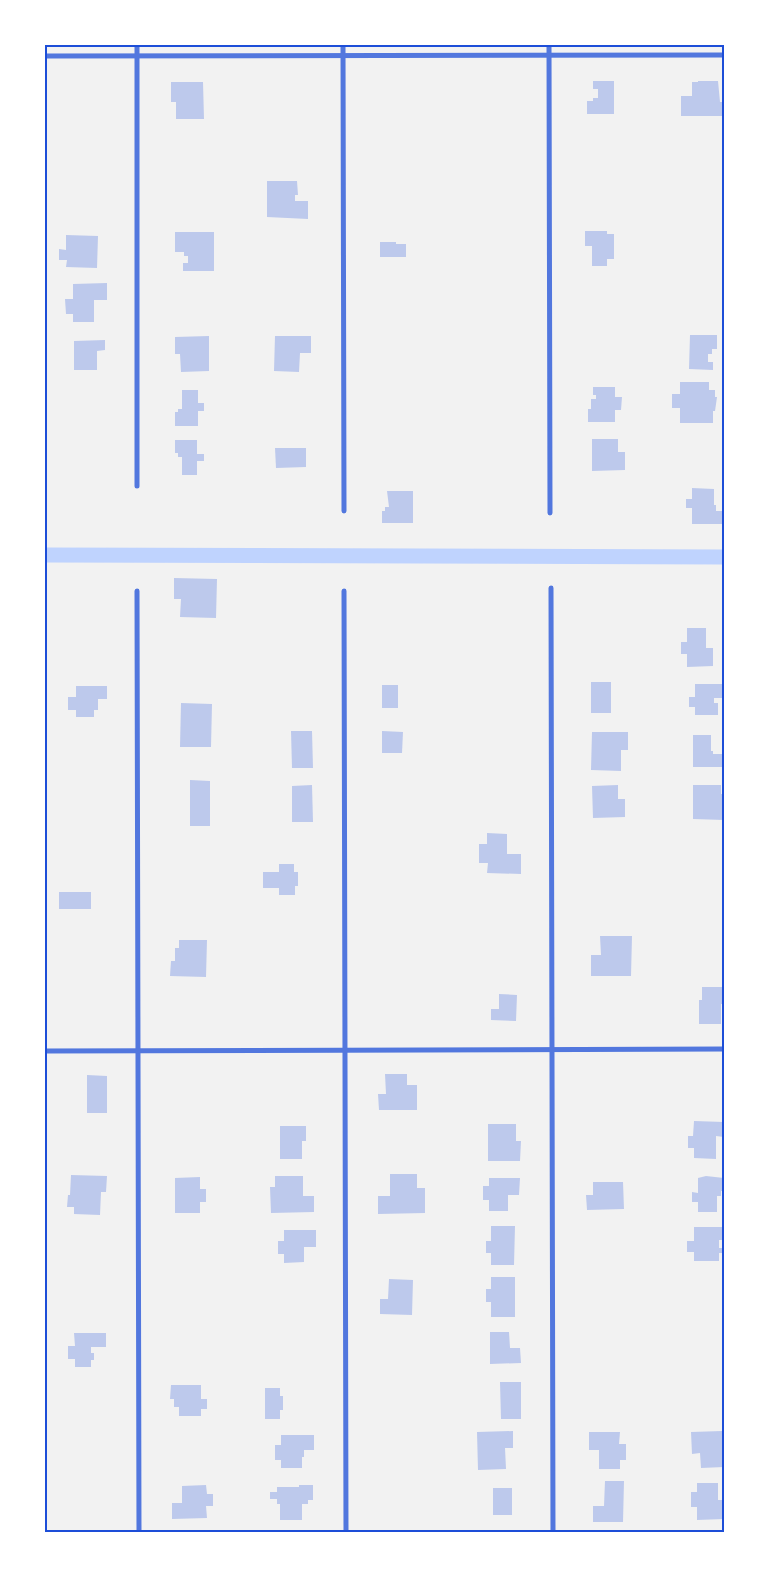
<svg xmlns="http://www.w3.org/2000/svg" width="769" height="1577" viewBox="0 0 769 1577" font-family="Cabin,sans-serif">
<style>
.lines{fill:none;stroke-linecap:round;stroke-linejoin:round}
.canal{stroke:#bfd3fe;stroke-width:15}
.building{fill:#bdc9ec}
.minor{stroke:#5277de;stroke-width:5}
.neatline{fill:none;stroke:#1d4ed8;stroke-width:2}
</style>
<rect width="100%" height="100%" fill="#f2f2f2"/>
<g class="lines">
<polyline class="canal" points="45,555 724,557"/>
</g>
<g class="building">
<polygon points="593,81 614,81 614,114 587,114 587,101 593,101 593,98 598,98 598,89 593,89"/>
<polygon points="698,81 718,81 720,102 724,102 724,116 681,116 681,96 692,96 692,82 698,82"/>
<polygon points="171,82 203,82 204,119 176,119 176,102 171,102"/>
<polygon points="267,181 297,181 298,195 295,195 295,201 308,201 308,219 267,217"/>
<polygon points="585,231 607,231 607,234 614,234 614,259 607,259 607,266 592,266 592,246 585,246"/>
<polygon points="175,232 214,232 214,271 183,271 183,263 188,263 188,256 184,256 184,252 175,252"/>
<polygon points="66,235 98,236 97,268 66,267 67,260 59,260 59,249 66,250"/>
<polygon points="380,242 396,242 396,244 406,244 406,257 380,257"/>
<polygon points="107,283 107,300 94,300 94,322 73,322 73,314 66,314 65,299 73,299 73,284"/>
<polygon points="690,335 717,335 717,349 712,349 712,354 708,354 708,362 713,362 713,370 689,369"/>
<polygon points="209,336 209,371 181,372 180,354 175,354 175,337"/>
<polygon points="275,336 311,336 311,353 300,353 299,372 274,371"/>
<polygon points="105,340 105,350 97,351 97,370 74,370 74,341"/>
<polygon points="680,382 709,382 709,390 715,390 715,397 717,397 715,411 713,411 713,423 680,423 680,408 672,408 672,394 680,394"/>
<polygon points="593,387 615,387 615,397 622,397 621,410 615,410 615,422 588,422 588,409 591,409 591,399 596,399 596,395 593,395"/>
<polygon points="182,390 198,390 198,403 204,403 204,411 198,411 198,426 175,426 175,412 178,412 178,409 182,409"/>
<polygon points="592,439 618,439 618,452 625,452 625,470 592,471"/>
<polygon points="175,440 197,440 197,454 204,454 204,461 197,461 197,475 182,475 182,457 178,457 178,453 175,453"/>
<polygon points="275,448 306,448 306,467 276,468"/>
<polygon points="692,488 714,489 714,505 716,505 716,511 724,511 724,524 692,524 692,508 686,508 686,499 692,499"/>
<polygon points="387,491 413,491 413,523 382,523 382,511 385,511 385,507 389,507"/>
<polygon points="174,578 217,579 216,618 180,617 181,599 174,599"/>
<polygon points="687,628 706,628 706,648 713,648 713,666 687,667 687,654 681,654 681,642 687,642"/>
<rect x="591" y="682" width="20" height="31"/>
<polygon points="695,684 724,684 724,698 714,698 714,703 718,703 718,715 695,715 695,707 689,707 689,697 695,697"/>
<rect x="382" y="685" width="16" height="23"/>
<polygon points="76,686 107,686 107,699 98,699 98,710 94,710 94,717 76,717 76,710 68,710 68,697 76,697"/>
<polygon points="181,703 212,704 211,747 180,747"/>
<polygon points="291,731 312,731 313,768 292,768"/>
<polygon points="382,731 403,732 402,753 382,753"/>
<polygon points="592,732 628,732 628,750 621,750 621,771 591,770"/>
<polygon points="693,735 711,735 711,751 713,751 713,754 724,754 724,767 693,767"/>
<polygon points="190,780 210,781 210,826 190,826"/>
<polygon points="312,785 313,822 292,822 292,786"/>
<polygon points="618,785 618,799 625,799 625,817 593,818 592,786"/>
<polygon points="693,785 721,785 721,794 724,794 724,820 693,819"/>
<polygon points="487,833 507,834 507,854 521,854 521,874 487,873 488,863 479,863 479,844 487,844"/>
<polygon points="279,864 294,864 294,872 298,872 298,886 295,886 295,895 279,895 279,888 263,888 263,872 279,872"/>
<rect x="59" y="892" width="32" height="17"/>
<polygon points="600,936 632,936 631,976 591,976 591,955 601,955"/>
<polygon points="179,940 207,940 206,977 170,976 171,961 175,961 175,948 179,948"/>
<polygon points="702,987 724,987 724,1004 721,1004 721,1024 699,1024 699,1000 702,1000"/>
<polygon points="499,994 517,995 516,1021 491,1020 491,1009 499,1009"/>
<polygon points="385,1074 407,1074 407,1085 417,1085 417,1110 379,1110 378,1094 386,1094"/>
<polygon points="87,1075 107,1076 107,1113 87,1113"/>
<polygon points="694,1121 724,1122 724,1137 716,1136 716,1159 694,1158 694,1148 688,1148 688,1136 693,1136"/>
<polygon points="488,1124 516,1124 516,1141 521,1141 520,1161 488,1161"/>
<polygon points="280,1126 306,1126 306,1141 302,1141 302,1159 280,1159"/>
<polygon points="390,1174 417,1174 417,1188 425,1188 425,1213 378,1214 378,1196 390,1196"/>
<polygon points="71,1175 107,1176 106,1192 101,1192 100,1215 74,1214 74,1207 67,1207 68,1195 70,1195"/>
<polygon points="275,1176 303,1176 303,1196 314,1196 314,1212 271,1213 270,1187 275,1187"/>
<polygon points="706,1176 724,1178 724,1191 721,1191 721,1196 717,1196 717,1212 698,1212 698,1202 692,1202 692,1192 698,1193 698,1178"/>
<polygon points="200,1177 200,1189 206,1189 206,1202 200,1202 200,1213 175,1213 175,1178"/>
<polygon points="489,1178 520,1178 519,1195 508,1195 508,1211 489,1211 489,1200 483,1200 483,1186 489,1186"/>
<polygon points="593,1182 623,1182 624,1209 587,1210 586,1195 593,1195"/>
<polygon points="491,1226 515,1226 514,1265 491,1265 491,1253 486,1253 486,1241 491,1241"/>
<polygon points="694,1227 723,1227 723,1240 719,1240 719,1248 722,1248 722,1253 719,1253 719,1261 694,1261 694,1252 687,1252 687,1241 694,1241"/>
<polygon points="284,1230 316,1230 316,1247 304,1247 304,1262 284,1263 284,1254 278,1254 278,1241 284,1241"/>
<polygon points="491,1277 515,1277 515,1317 491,1317 491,1302 486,1302 486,1289 491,1289"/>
<polygon points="389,1279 413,1280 412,1315 380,1314 380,1299 388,1299"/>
<polygon points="490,1332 509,1332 510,1348 520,1348 521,1363 490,1364"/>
<polygon points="74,1333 106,1333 106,1347 91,1347 91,1353 94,1353 94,1360 91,1360 91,1367 75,1367 75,1359 68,1359 68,1346 75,1346"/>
<polygon points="500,1382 521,1382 521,1419 501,1419"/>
<polygon points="171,1385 201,1385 201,1399 207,1399 207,1409 201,1409 201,1416 179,1416 179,1407 174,1407 174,1399 170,1399"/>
<polygon points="265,1388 280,1388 280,1396 283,1396 283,1410 280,1410 280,1419 265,1419"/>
<polygon points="513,1431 513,1448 505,1448 506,1469 478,1470 477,1432"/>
<polygon points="722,1431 724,1467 701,1468 700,1453 692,1454 691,1432"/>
<polygon points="589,1432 620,1432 619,1444 626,1444 626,1460 620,1460 620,1469 599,1469 599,1450 589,1450"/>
<polygon points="281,1435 314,1435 314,1450 304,1450 304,1457 302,1457 302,1468 281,1468 281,1460 275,1460 275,1445 281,1445"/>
<polygon points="605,1481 624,1481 623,1522 593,1522 593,1506 604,1506"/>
<polygon points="697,1483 718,1483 718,1500 724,1500 724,1519 697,1520 697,1507 691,1507 691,1492 697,1492"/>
<polygon points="206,1485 207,1494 213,1494 213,1506 206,1506 207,1518 172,1519 172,1503 182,1503 182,1486"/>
<polygon points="299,1485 313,1485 313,1500 308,1500 308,1504 302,1504 302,1520 280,1520 280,1504 277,1504 277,1499 270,1499 270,1492 277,1492 277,1487 299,1487"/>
<rect x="493" y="1488" width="19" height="27"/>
</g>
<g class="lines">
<g class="minor">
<polyline points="137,45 137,486"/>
<polyline points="343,45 344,511"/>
<polyline points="549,45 550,513"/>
<polyline points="45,56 724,55"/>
<polyline points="551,588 553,1532"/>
<polyline points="137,591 139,1532"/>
<polyline points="344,591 346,1532"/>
<polyline points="45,1051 724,1049"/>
</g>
</g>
<rect width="769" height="1577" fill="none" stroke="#ffffff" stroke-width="92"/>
<rect x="46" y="46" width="677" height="1485" class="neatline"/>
</svg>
